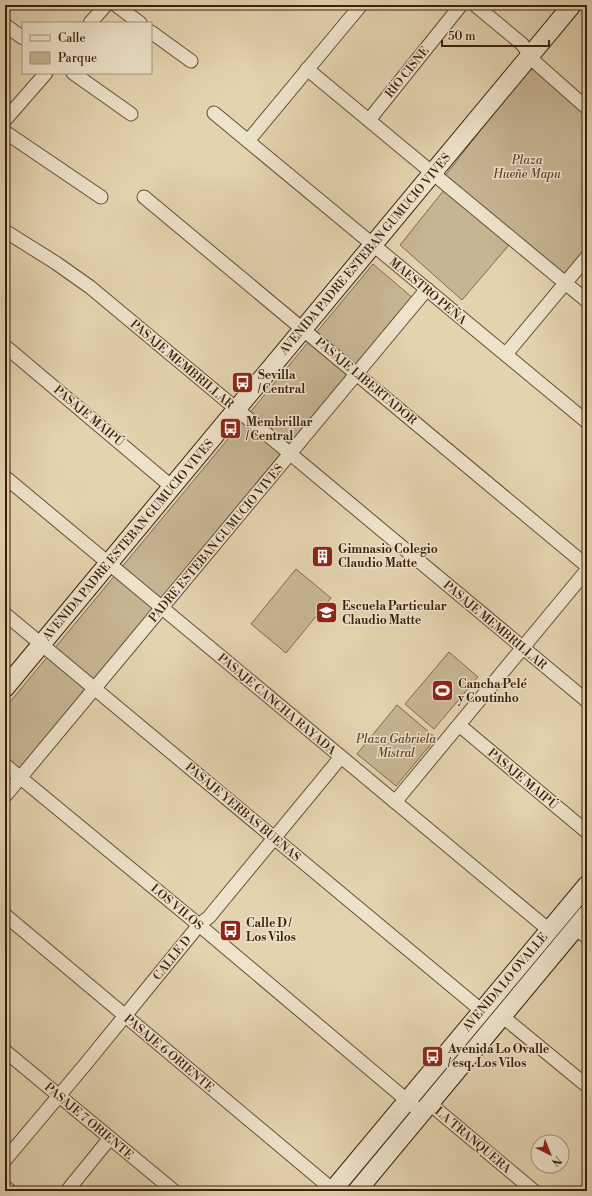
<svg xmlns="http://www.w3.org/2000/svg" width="592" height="1196" viewBox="0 0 592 1196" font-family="'Libre Bodoni',serif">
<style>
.green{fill:#c6b593;stroke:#806a50}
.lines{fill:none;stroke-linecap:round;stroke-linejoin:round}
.street-casing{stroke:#654c35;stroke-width:15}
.secondary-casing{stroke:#3b1f0c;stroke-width:20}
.street{stroke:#ede3cb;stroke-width:13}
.secondary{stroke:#ede3cb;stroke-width:18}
.labels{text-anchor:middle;stroke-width:3;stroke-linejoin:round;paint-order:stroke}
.street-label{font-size:12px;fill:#3b1f0c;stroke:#ede3cb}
.park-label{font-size:12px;font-style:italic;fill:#5e442e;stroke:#ede3cb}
.poi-label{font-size:12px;font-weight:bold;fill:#3b1f0c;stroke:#ede3cb;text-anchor:start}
</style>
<rect width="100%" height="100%" fill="#e3d4af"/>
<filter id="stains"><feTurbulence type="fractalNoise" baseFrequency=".005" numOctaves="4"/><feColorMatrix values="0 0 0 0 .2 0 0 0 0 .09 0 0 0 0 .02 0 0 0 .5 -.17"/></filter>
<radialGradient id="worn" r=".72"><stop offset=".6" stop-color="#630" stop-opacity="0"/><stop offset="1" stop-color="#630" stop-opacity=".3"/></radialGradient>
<g class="green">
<polygon points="537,69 587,113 587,253 568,275 561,275 445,176 527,70"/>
<polygon points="444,190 509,245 462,300 400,245"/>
<polygon points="373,264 414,299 5,792 5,708"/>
<polygon points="296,569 331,598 286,653 251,624"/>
<polygon points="449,652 478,677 434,729 405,704"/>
<polygon points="397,705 436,738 396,786 357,754"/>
</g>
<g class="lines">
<defs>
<g id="street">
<polyline points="116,5 140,23"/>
<polyline points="475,5 522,44 536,63 587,108"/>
<polyline points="90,23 106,5"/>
<polyline points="5,25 23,38"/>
<polyline points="151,32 191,61"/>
<polyline points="307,69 587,301"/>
<polyline points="73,73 131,114"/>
<polyline points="214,113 587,422"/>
<polyline points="5,120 46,73"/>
<polyline points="369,120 461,5"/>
<polyline points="5,132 101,197"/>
<polyline points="248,141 361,5"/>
<polyline points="144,197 587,566"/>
<polyline points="5,231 56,263 90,287 587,701"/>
<polyline points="5,346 172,487"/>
<polyline points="506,354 587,257"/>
<polyline points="5,477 549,930"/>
<polyline points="5,614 482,1011"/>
<polyline points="459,725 587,832"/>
<polyline points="5,765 199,925 422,1113"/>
<polyline points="5,796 427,289"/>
<polyline points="395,802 587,570"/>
<polyline points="5,915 333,1190"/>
<polyline points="575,928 587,937"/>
<polyline points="502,1016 587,1086"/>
<polyline points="5,1051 174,1191"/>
<polyline points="430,1104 534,1191"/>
<polyline points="5,1160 84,1066 199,925 209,917 341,757"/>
<polyline points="5,1187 10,1191"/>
<polyline points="67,1191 110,1138"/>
</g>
<g id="secondary">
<polyline points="5,688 572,5"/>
<polyline points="332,1191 587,885"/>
<polyline points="357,1191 587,914"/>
</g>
</defs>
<use href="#street" class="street-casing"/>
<use href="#secondary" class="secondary-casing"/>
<use href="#street" class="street"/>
<use href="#secondary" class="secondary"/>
</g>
<defs>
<symbol id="bus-square" viewBox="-11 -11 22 22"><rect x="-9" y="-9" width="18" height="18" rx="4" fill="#8f2418" stroke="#ede3cb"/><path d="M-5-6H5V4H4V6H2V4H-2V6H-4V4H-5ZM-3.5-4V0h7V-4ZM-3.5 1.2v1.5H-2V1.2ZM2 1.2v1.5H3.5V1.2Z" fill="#fff"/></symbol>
<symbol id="building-square" viewBox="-11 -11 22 22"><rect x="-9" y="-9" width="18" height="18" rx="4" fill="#8f2418" stroke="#ede3cb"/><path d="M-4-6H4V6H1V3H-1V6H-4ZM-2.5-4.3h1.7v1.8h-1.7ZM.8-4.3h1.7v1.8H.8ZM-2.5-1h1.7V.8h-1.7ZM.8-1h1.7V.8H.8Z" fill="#fff"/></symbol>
<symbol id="school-square" viewBox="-11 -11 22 22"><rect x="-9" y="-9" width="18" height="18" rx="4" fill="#8f2418" stroke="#ede3cb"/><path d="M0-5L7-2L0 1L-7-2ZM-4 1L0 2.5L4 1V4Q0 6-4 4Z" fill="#fff"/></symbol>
<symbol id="stadium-square" viewBox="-11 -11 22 22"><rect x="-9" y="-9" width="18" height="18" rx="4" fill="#8f2418" stroke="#ede3cb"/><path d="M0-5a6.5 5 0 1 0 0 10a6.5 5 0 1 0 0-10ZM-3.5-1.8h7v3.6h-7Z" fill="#fff"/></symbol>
</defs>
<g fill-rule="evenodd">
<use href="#bus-square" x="230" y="370" width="25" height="25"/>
<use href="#bus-square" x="218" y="416" width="25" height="25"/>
<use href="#building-square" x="310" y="544" width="25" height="25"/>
<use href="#school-square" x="314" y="600" width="25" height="25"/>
<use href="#stadium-square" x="430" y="678" width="25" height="25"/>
<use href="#bus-square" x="218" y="918" width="25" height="25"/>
<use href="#bus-square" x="420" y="1044" width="25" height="25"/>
</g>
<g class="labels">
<g class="street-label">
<text transform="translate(407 72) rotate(-51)" y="4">RÍO CISNE</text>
<text transform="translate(365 254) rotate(-50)" y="4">AVENIDA PADRE ESTEBAN GUMUCIO VIVES</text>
<text transform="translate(428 291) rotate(40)" y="4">MAESTRO PEÑA</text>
<text transform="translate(182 364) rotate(40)" y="4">PASAJE MEMBRILLAR</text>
<text transform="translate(366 381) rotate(40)" y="4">PASAJE LIBERTADOR</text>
<text transform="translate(89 416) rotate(40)" y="4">PASAJE MAIPÚ</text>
<text transform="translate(128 540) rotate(-50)" y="4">AVENIDA PADRE ESTEBAN GUMUCIO VIVES</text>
<text transform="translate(216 543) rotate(-50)" y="4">PADRE ESTEBAN GUMUCIO VIVES</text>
<text transform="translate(495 625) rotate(40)" y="4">PASAJE MEMBRILLAR</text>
<text transform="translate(277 704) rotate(40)" y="4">PASAJE CANCHA RAYADA</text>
<text transform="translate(523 779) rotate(40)" y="4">PASAJE MAIPÚ</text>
<text transform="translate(243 812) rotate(40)" y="4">PASAJE YERBAS BUENAS</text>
<text transform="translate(177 907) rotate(40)" y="4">LOS VILOS</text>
<text transform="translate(172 958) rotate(-51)" y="4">CALLE D</text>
<text transform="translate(505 982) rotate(-50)" y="4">AVENIDA LO OVALLE</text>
<text transform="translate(169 1053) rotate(40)" y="4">PASAJE 6 ORIENTE</text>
<text transform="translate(89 1121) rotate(40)" y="4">PASAJE 7 ORIENTE</text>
<text transform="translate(473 1140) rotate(40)" y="4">LA TRANQUERA</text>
</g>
<g class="park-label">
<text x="527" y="164">Plaza<tspan x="527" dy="14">Hueñe Mapu</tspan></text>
<text x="396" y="743">Plaza Gabriela<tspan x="396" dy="14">Mistral</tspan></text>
</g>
<g class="poi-label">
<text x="258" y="379">Sevilla<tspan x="258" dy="14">/ Central</tspan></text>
<text x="246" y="426">Membrillar<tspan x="246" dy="14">/ Central</tspan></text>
<text x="338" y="553">Gimnasio Colegio<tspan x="338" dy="14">Claudio Matte</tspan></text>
<text x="342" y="610">Escuela Particular<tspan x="342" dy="14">Claudio Matte</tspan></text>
<text x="458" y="688">Cancha Pelé<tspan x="458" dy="14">y Coutinho</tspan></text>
<text x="246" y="927">Calle D /<tspan x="246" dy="14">Los Vilos</tspan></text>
<text x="448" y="1053">Avenida Lo Ovalle<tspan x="448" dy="14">/ esq. Los Vilos</tspan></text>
</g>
</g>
<rect width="592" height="1196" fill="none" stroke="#e3d4af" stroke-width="20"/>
<rect x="6" y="6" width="580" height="1184" fill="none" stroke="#3b1f0c" stroke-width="2"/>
<rect x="10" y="10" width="572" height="1176" fill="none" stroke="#3b1f0c"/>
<rect x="22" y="22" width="130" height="52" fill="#ede3cb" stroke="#a6957f"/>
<rect x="30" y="35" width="20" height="6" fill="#ede3cb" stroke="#a6957f"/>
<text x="58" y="42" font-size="12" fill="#3b1f0c">Calle</text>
<rect x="30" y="52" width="20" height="12" fill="#c6b593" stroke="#a6957f"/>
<text x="58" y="62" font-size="12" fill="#3b1f0c">Parque</text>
<g transform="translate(550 1154) rotate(137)"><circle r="19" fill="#ede3cb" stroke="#a6957f"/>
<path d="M0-3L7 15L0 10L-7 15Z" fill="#8f2418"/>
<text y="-6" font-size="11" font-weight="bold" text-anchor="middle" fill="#3b1f0c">N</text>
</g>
<path d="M442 40v6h107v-6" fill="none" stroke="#3b1f0c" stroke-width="2"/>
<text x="448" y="40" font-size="12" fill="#3b1f0c" stroke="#ede3cb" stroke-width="3" paint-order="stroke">50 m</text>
<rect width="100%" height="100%" filter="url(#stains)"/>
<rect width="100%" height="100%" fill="url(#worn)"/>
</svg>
